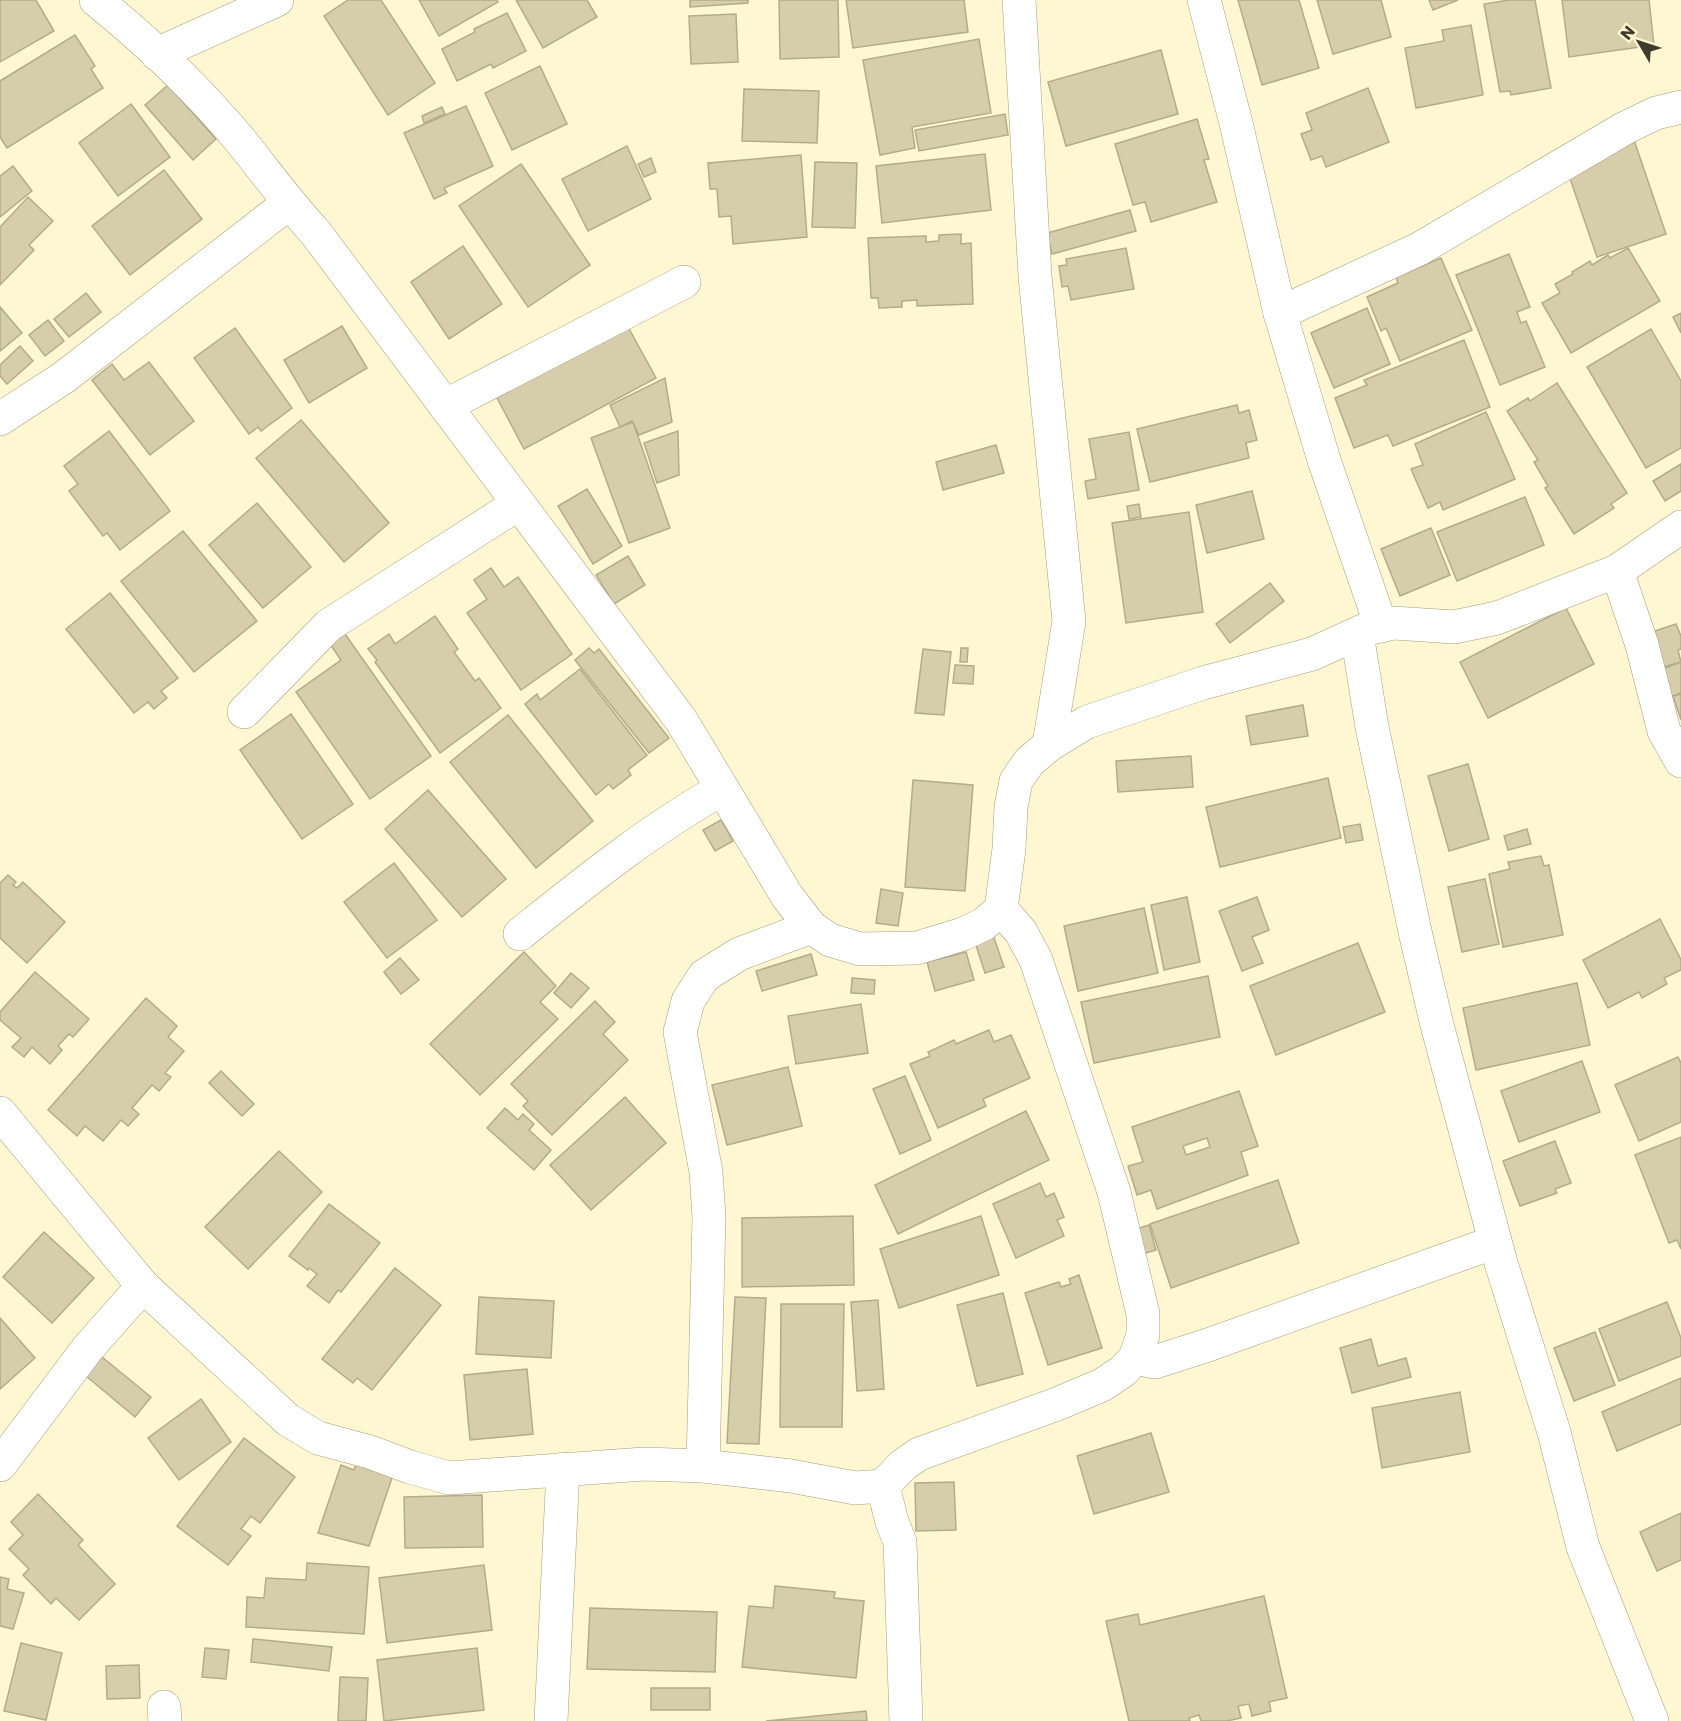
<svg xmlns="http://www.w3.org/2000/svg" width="1681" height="1721" viewBox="0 0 1681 1721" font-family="Poppins,sans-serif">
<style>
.building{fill:#d6ceaa;stroke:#b3ac89;stroke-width:1.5;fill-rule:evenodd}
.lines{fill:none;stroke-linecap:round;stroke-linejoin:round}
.minor-casing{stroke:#a59d7b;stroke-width:34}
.minor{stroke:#fff;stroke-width:33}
</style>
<rect width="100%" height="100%" fill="#fef7d2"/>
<g class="building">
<polygon points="0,0 36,0 54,31 0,62"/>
<polygon points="348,0 381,0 435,83 388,115 324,16"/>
<polygon points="419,0 497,0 498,2 439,36"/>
<polygon points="516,0 587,0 597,17 543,48"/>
<polygon points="690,0 748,0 748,3 690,7"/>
<polygon points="779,0 838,0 839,57 780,59"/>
<polygon points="846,0 964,0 968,32 853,48"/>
<polygon points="1238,0 1299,0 1319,68 1262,85"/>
<polygon points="1317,0 1381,0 1391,37 1333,54"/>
<polygon points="1429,0 1458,0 1433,10"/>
<polygon points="1509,0 1535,0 1551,88 1511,95 1510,91 1500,92 1484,4"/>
<polygon points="1562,0 1649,0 1654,45 1569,57"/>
<polygon points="507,13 526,51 493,68 491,64 457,81 442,49 475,32 474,29"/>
<polygon points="736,14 738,62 691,64 689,16"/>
<polygon points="1471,25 1483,95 1416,108 1405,48 1444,41 1442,30"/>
<polygon points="75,35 95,66 91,69 103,88 7,148 0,137 0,81"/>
<polygon points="979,39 991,113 912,127 915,148 880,155 863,60"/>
<polygon points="1161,50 1178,114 1066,146 1048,82"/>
<polygon points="540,66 567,124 512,150 485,93"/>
<polygon points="168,85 216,139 193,160 145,105"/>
<polygon points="1368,88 1389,142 1326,167 1322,156 1311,160 1301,134 1312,130 1306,113"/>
<polygon points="744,89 819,91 817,143 742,141"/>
<polygon points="131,104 170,157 118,196 79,143"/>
<polygon points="466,106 493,166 444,188 447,193 434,199 404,133"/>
<polygon points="442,107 445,114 424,123 422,116"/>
<polygon points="1005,114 1008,135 919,151 915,130"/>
<polygon points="1197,119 1209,159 1204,160 1217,202 1151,222 1145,202 1133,205 1115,144"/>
<polygon points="1634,140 1666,234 1597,257 1565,164"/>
<polygon points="627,146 651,199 588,231 562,179"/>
<polygon points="985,154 991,210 882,223 876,166"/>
<polygon points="801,155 807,237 733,244 731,216 719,217 717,189 710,189 708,163"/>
<polygon points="651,158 656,172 644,177 638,164"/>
<polygon points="815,162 857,163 855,228 812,227"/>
<polygon points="521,164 590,265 528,307 459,206"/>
<polygon points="13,166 32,191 0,217 0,176"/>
<polygon points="164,170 202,219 130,275 92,226"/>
<polygon points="28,197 53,221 29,245 34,250 0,285 0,227"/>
<polygon points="1130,210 1136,231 1052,254 1047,233"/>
<polygon points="961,234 961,244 971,243 973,304 917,306 917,300 902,301 902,307 879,308 878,298 871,298 868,238 926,236 926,242 939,241 939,235"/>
<polygon points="463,246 502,304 449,339 411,282"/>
<polygon points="1126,248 1134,289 1071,300 1068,286 1062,287 1059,266 1067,265 1066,259"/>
<polygon points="1628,248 1660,301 1571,353 1542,303 1560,293 1555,284 1573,274 1572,272 1590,261 1592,265 1608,255 1610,258"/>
<polygon points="1509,254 1530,307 1517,312 1521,323 1526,321 1545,367 1500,385 1456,275"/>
<polygon points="1441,258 1472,330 1400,361 1386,328 1381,331 1367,297 1398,283 1396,277"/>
<polygon points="86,293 101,312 69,337 54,319"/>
<polygon points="0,307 22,333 0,351"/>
<polygon points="1367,308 1390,364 1334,388 1311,333"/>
<polygon points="1681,313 1681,333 1673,317"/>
<polygon points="48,320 64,341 45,356 29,335"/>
<polygon points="627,325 656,378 524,449 496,396"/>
<polygon points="342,326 367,368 309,403 284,360"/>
<polygon points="235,328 292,408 261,431 258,427 249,434 194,358"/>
<polygon points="1651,329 1681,381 1681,448 1646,468 1587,367"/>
<polygon points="1464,340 1490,407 1393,446 1388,435 1354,448 1335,398 1367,385 1364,380"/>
<polygon points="20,346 33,361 7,384 0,376 0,365"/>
<polygon points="149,362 194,421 150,455 92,380 112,364 124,380"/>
<polygon points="665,378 672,422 639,435 632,421 620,427 610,405"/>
<polygon points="1557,383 1627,493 1611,504 1614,508 1574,534 1545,488 1548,486 1534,462 1538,460 1507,411 1528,398 1530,401"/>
<polygon points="1237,405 1239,413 1249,410 1257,440 1246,443 1249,458 1150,482 1137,429"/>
<polygon points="1486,412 1515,479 1443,510 1440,502 1428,508 1411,469 1423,465 1415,444"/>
<polygon points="301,420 389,523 344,562 256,458"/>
<polygon points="633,422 670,528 629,543 591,438"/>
<polygon points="109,431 170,511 120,550 107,533 103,536 69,491 78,484 64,466"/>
<polygon points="678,431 679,475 657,483 644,443"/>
<polygon points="1129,432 1139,490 1088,499 1085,481 1096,479 1089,439"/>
<polygon points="996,445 1004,473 943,490 936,462"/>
<polygon points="1681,464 1681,491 1665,501 1653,481"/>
<polygon points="587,489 622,546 593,564 558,506"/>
<polygon points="1252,491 1264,539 1207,553 1196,505"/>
<polygon points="1525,497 1544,545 1457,581 1437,532"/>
<polygon points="257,503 311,567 263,608 209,545"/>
<polygon points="1139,504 1141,517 1129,519 1127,506"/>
<polygon points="1189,512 1203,612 1126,623 1112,523"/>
<polygon points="1431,528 1450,575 1400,596 1381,549"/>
<polygon points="183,531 257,621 194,672 121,581"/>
<polygon points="628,556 645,585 614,604 596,575"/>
<polygon points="491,568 504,587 518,577 572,654 521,690 467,613 487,599 474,580"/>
<polygon points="1270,583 1284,601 1230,643 1216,624"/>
<polygon points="110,593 178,678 161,691 167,698 154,709 148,702 134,713 66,629"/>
<polygon points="1566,608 1594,664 1488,718 1460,662"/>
<polygon points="435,616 458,649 454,652 475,681 479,678 501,708 440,753 375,662 377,660 368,649 389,634 395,644"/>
<polygon points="1676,624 1681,636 1681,649 1678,650 1681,662 1664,667 1652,632"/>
<polygon points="345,634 431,756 370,799 296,692 341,660 330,644"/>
<polygon points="589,648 594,653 599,649 669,738 649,753 575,660"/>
<polygon points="961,648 968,648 967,662 960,662"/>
<polygon points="923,649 951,652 944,715 915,713"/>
<polygon points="1681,662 1681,693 1665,699 1655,672"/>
<polygon points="955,665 974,666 973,684 953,683"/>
<polygon points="580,669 647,755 628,770 631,775 613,789 609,784 596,795 525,704 537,694 540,700"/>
<polygon points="1681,694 1681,720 1673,696"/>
<polygon points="1303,705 1308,736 1251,745 1246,716"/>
<polygon points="291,714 353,804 302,839 240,750"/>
<polygon points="508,715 593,821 536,868 450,762"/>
<polygon points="1191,756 1193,787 1118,792 1116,761"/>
<polygon points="1468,764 1489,839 1449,851 1428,776"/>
<polygon points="1328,778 1341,838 1220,867 1206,807"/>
<polygon points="913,780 973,785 965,891 905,887"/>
<polygon points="428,790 506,879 462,917 385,829"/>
<polygon points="721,820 733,841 715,851 703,830"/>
<polygon points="1360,824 1363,840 1346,843 1343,827"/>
<polygon points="1527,829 1531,844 1508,850 1504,836"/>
<polygon points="1541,856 1544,866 1549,865 1563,935 1503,947 1489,874 1510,869 1508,862"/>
<polygon points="394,863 437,920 387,958 344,902"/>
<polygon points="8,875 16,882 13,885 17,888 23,882 65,922 27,963 0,938 0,883"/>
<polygon points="1485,879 1499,944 1462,952 1448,887"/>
<polygon points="881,889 903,893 898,926 876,923"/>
<polygon points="1187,897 1200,962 1164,970 1151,905"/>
<polygon points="1257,897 1269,930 1252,937 1263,963 1242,971 1219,911"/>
<polygon points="1144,908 1158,973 1078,991 1064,926"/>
<polygon points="1660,919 1681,960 1681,970 1664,978 1667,984 1642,998 1639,992 1608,1008 1583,960"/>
<polygon points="992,932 1004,967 985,973 974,939"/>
<polygon points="1358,943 1385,1012 1276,1055 1250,986"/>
<polygon points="524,952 556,986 540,1002 558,1019 480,1095 430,1044"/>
<polygon points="966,952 974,980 935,991 927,962"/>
<polygon points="811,954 817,975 762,991 756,971"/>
<polygon points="400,958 419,980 401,994 384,972"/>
<polygon points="35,972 89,1019 73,1037 69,1034 58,1046 62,1050 50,1064 32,1047 24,1057 12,1047 21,1038 0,1020 0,1012"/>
<polygon points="571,973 589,988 571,1008 554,993"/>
<polygon points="1208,976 1220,1037 1094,1063 1081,1002"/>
<polygon points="852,978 875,980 874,994 851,993"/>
<polygon points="1577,983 1590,1045 1476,1070 1463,1008"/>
<polygon points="146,998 177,1026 168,1037 184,1051 165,1073 171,1077 159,1091 152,1085 132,1108 139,1114 128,1126 121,1120 103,1141 85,1126 77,1136 48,1110"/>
<polygon points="595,1001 615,1022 603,1034 628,1060 552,1135 523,1106 528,1101 511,1084"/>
<polygon points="861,1004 868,1053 796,1064 788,1016"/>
<polygon points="989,1030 994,1042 1011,1035 1030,1078 983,1099 986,1106 938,1128 910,1064 930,1056 928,1052 954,1040 956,1044"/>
<polygon points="1678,1057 1681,1063 1681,1122 1639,1141 1615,1085"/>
<polygon points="1582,1061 1600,1112 1519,1142 1501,1091"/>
<polygon points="788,1067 802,1126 727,1145 712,1085"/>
<polygon points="221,1071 254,1104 242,1116 209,1083"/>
<polygon points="905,1076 931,1140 900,1154 873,1089"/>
<path d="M 1239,1091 L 1258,1146 L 1241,1152 L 1248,1175 L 1157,1209 L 1151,1190 L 1137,1195 L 1128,1166 L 1143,1162 L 1132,1127 ZM 1207,1138 L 1210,1147 L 1186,1155 L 1183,1146 Z"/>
<polygon points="625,1097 666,1143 591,1210 550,1165"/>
<polygon points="505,1108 518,1120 523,1114 534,1124 529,1130 551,1150 534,1170 487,1128"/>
<polygon points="1026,1111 1049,1160 898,1234 875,1185"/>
<polygon points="1681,1137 1681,1249 1677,1240 1669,1243 1635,1155"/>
<polygon points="1555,1141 1571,1183 1555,1189 1557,1193 1520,1206 1503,1161"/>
<polygon points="279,1151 322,1192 248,1269 205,1227"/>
<polygon points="1278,1180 1299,1243 1171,1288 1150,1224"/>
<polygon points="1040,1183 1046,1197 1054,1193 1064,1217 1057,1220 1064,1236 1016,1258 993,1204"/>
<polygon points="329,1204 380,1243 341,1292 338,1290 329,1303 307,1286 317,1274 309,1268 308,1270 289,1256"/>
<polygon points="853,1216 854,1285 742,1287 742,1218"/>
<polygon points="981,1216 999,1275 899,1308 880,1249"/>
<polygon points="1149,1225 1156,1250 1139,1255 1133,1230"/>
<polygon points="44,1232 94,1278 52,1323 3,1277"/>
<polygon points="395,1268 441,1305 372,1390 357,1378 353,1383 322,1359"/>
<polygon points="1079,1275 1102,1348 1048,1365 1025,1293 1059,1282 1061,1287 1071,1284 1069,1279"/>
<polygon points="1003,1293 1023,1374 977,1386 957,1305"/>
<polygon points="479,1297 554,1301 551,1358 476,1354"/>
<polygon points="735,1297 766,1298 759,1444 727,1443"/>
<polygon points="878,1300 884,1389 857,1391 851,1302"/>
<polygon points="1667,1302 1681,1338 1681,1356 1619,1381 1599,1329"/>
<polygon points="781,1304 844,1304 842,1427 780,1427"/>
<polygon points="0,1318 35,1358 0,1389"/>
<polygon points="1595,1332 1615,1385 1574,1401 1554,1348"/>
<polygon points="1371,1339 1378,1366 1406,1358 1411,1377 1352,1393 1340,1348"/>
<polygon points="102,1357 151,1397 135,1417 86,1376"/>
<polygon points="527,1369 533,1434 470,1440 464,1375"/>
<polygon points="1681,1378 1681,1424 1617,1451 1602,1412"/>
<polygon points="1460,1392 1470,1452 1382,1468 1372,1408"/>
<polygon points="201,1399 231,1442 179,1480 148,1438"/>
<polygon points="1151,1433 1169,1492 1094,1514 1077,1456"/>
<polygon points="244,1438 295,1477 260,1523 251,1516 241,1529 251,1536 228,1565 177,1526"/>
<polygon points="357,1460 394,1472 369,1546 318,1533 341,1465 354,1470"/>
<polygon points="954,1482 956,1530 916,1531 915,1483"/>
<polygon points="38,1494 83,1540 78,1545 115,1584 79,1620 56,1598 51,1604 23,1575 29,1569 9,1549 23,1535 11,1522"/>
<polygon points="482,1495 483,1547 405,1548 404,1497"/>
<polygon points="1681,1513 1681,1560 1657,1571 1640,1532"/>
<polygon points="307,1563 369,1567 364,1634 246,1627 247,1597 264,1598 266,1578 306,1580"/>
<polygon points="484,1565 492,1630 387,1643 379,1578"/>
<polygon points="0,1577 9,1579 7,1589 24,1593 13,1629 0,1626"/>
<polygon points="775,1586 835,1592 834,1598 864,1601 856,1678 742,1667 749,1606 773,1608"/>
<polygon points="1264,1596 1287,1698 1269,1702 1271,1711 1252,1716 1249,1704 1238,1706 1241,1718 1227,1721 1201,1721 1199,1715 1189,1718 1190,1721 1129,1721 1106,1621 1138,1614 1140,1625"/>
<polygon points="590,1608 717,1612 715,1672 587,1669"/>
<polygon points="253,1639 332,1647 329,1671 251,1662"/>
<polygon points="21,1643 62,1653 46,1720 4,1711"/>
<polygon points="205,1648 229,1650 226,1679 202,1677"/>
<polygon points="477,1648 484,1710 384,1721 377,1660"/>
<polygon points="139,1665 140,1698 107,1699 106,1666"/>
<polygon points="340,1677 368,1678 366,1721 338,1721"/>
<rect x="651" y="1688" width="59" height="22"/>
<polygon points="866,1711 867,1721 766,1721"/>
</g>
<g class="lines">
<defs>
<g id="minor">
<path d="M 96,0 C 148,42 197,89 240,140 C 265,171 288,203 315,232 L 681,720 L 787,896 L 811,927 L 830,940 L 860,949 L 917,948 L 963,934 L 984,924 L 1001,909 L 1009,849 L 1011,807 L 1016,781 L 1029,762 L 1049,745 L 1087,722 L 1203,683 L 1312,654 L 1367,629 L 1394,623 L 1454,627 L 1497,618 L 1617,571 L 1681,527"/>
<polyline points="1019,0 1035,276 1069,621 1049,745"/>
<polyline points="1204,0 1236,123 1280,313 1324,460 1381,626"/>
<polyline points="157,54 277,0"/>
<polyline points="1280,313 1419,249 1625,128 1656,113 1681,107"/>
<polyline points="445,406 684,282"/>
<polyline points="0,419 63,378 289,203"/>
<polyline points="1617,571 1642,645 1664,731 1681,761"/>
<polyline points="1357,634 1372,727 1416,936 1437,1025 1501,1263 1554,1432 1583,1547 1652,1721"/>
<polyline points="244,712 329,625 518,504"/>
<path d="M 520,934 C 585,882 649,830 722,789"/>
<polyline points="0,1113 143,1286 288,1420 318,1438 370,1452 410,1467 449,1478 644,1464 703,1466 791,1476 855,1488 883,1486"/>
<polyline points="1135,1358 1155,1362 1208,1345 1495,1242"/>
<polyline points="0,1465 88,1348 143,1286"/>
<polyline points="703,1466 709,1217 706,1172 680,1032 688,1001 704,976 739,954 811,927"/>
<polyline points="164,1707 165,1721"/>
<polyline points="551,1721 563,1469"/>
<polyline points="906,1721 900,1542 892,1522 883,1486 903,1465 919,1454 1057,1404 1102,1385 1123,1371 1135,1358 1143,1335 1143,1314 1114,1192 1036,960 1021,932 1001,909"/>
</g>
</defs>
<use href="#minor" class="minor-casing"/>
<use href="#minor" class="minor"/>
</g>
<g transform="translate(1639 42) rotate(309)" stroke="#fef7d2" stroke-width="4.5" paint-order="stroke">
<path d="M0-4.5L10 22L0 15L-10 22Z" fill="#3f3c2e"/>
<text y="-9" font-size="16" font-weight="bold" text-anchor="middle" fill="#3f3c2e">N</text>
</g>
</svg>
